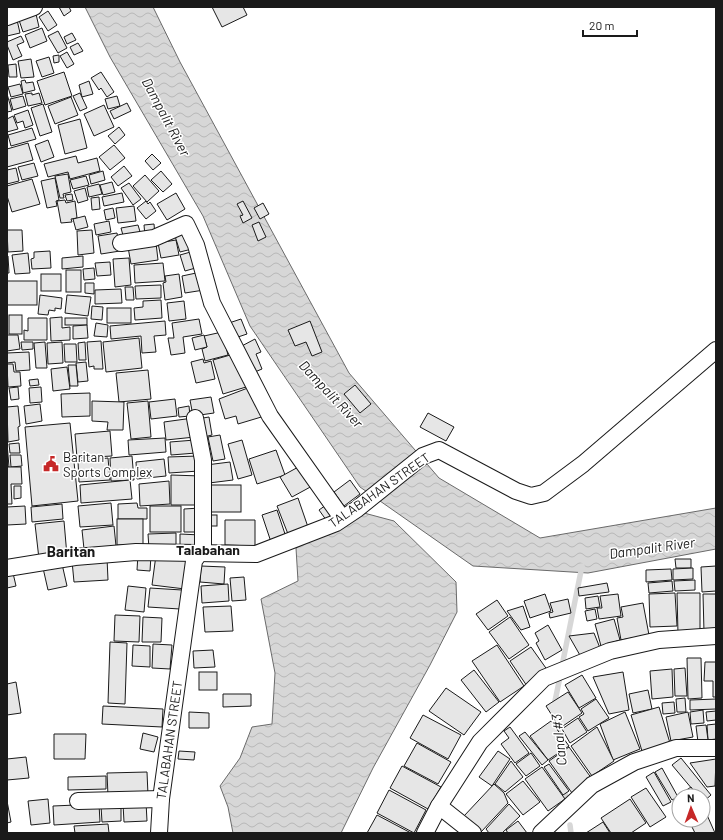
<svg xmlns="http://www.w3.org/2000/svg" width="723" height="840" viewBox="0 0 723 840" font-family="Barlow,sans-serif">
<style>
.water{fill:url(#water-waves);stroke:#6a6a6a}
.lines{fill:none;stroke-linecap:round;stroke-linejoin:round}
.stream{stroke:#d7d7d7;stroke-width:5.5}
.building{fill:#e6e6e6;stroke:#1a1a1a}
.street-casing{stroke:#1a1a1a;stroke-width:18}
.street{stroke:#fff;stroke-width:16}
.labels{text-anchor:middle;stroke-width:3;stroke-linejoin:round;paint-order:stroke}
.poi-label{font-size:13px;fill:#1a1a1a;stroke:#fff;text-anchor:start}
.street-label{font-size:13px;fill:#1a1a1a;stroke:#fff}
.water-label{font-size:14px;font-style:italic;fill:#1a1a1a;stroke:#fff}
.neighbourhood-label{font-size:14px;font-weight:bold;fill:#1a1a1a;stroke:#fff}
.quarter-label{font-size:15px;font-weight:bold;fill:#1a1a1a;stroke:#fff}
</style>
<defs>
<pattern id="water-waves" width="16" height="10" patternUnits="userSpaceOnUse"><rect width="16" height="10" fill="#d7d7d7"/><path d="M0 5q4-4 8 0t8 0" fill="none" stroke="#b8b8b8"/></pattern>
</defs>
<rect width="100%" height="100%" fill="#fff"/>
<g class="water">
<polygon points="85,7 153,7 180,62 349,373 439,478 540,538 716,508 716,549 588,573 473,566 360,487 250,326 203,216 110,57"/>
<polygon points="364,513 394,521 456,582 457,612 430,665 373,768 341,833 233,833 228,807 220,786 240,758 252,727 272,724 275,673 261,599 298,581 296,548"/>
</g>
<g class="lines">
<g class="stream">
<polyline points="562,666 582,566"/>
<polyline points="556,707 555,701 560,677"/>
<polyline points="557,718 559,737"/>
<polyline points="563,774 566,803"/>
<polyline points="570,825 571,833"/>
</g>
</g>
<g class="building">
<polygon points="59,7 69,7 71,11 64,16"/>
<polygon points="212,7 243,7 247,15 222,27"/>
<polygon points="48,11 57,25 48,31 39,17"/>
<polygon points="36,14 39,27 23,32 19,20"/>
<polygon points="17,20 20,33 7,36 7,23"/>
<polygon points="42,28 47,41 30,48 25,35"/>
<polygon points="58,31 67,48 58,53 48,36"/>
<polygon points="72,33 76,40 67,44 64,37"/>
<polygon points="21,36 24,42 17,45 22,56 13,60 7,45 7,42"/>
<polygon points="78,43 83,51 74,55 70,47"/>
<polygon points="67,52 74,64 67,68 60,56"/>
<polygon points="59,55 59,62 54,63 53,56"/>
<polygon points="49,57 54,73 42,77 36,61"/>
<polygon points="31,59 34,77 21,78 18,61"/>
<polygon points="16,64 17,77 9,77 8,65"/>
<polygon points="64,72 72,96 45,105 37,81"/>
<polygon points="101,72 114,92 107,97 101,88 99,90 91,78"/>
<polygon points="25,80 26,83 33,82 35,90 23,93 21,81"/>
<polygon points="89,81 93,94 82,97 79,85"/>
<polygon points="20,84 23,94 11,97 8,87"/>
<polygon points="32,93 32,95 39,93 42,103 28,106 25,94"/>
<polygon points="80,93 87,108 80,111 73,96"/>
<polygon points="7,94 12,111 7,112"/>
<polygon points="23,96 26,106 13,110 10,99"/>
<polygon points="117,96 120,106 108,109 105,99"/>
<polygon points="71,97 78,115 55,124 48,106"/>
<polygon points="127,103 131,111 114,119 110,111"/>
<polygon points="43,104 52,132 40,136 31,108"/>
<polygon points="104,105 114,127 94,136 84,114"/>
<polygon points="28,110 33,125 25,128 23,121 17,123 14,115"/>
<polygon points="13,116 18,129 7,132 7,119"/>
<polygon points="80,119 87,148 65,154 58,125"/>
<polygon points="119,127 125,135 115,144 108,136"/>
<polygon points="32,128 36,139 11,146 8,135"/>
<polygon points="48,140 54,157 41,162 35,145"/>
<polygon points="28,143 33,160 7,167 7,149"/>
<polygon points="114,145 125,158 110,170 99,157"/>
<polygon points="152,154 161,163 153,170 145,161"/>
<polygon points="76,156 78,163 97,158 100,171 70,179 68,172 48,177 44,164"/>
<polygon points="34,163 38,176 22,180 18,167"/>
<polygon points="124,166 132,176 118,186 111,177"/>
<polygon points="16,168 19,181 7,184 7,170"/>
<polygon points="103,171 105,180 91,184 89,175"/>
<polygon points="161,171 172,184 163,192 151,180"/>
<polygon points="68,174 71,192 63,194 64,198 60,198 55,176"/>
<polygon points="145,175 159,191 147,202 133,186"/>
<polygon points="86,176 89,185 73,189 70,180"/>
<polygon points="55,178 59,200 56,201 57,206 47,208 41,181"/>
<polygon points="32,179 40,204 12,212 7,196 7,186"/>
<polygon points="112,182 115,192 103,195 100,185"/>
<polygon points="129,183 141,199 133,205 121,188"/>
<polygon points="99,184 102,194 89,197 87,187"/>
<polygon points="85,188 88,200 78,203 74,191"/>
<polygon points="122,193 124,202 104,206 102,197"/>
<polygon points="176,193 185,209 167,220 157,204"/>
<polygon points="72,194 73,200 67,201 65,195"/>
<polygon points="99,197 100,209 92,210 91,198"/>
<polygon points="65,200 66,203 75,201 77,218 71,219 72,222 61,223 57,201"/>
<polygon points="146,201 148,204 150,202 156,211 146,219 137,208"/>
<polygon points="243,201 252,218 243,223 240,216 243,215 237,204"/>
<polygon points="263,203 269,214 260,219 254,208"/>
<polygon points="134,206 136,221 118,223 116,208"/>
<polygon points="113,208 115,218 106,220 104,210"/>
<polygon points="85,216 88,227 76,230 73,219"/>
<polygon points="109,221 111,232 96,235 94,224"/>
<polygon points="259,222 266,237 258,241 252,225"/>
<polygon points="154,224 155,235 145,236 144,225"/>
<polygon points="138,225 141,235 124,239 121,228"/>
<polygon points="7,230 22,230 23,251 8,252"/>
<polygon points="92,230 94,253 78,255 77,231"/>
<polygon points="187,232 192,249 180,252 175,236"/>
<polygon points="117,233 120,251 101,254 98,236"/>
<polygon points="176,240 179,255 161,258 158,243"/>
<polygon points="156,243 158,260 131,264 128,247"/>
<polygon points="50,251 51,268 32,269 31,259 34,258 34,252"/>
<polygon points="194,251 199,267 185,271 180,255"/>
<polygon points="28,253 30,273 15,274 12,255"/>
<polygon points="7,256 8,256 9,273 7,273"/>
<polygon points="83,256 83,267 62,269 62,258"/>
<polygon points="129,258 131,285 115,287 113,259"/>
<polygon points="110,262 111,275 97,276 95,263"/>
<polygon points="163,263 165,281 135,283 134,265"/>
<polygon points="94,268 95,279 84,280 83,269"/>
<rect x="66" y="270" width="15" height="22"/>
<polygon points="201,272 204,290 185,293 182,276"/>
<rect x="41" y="274" width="20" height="17"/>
<polygon points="179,274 182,297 165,300 163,283 166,282 165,276"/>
<rect x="7" y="281" width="30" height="24"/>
<polygon points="85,283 94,283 94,294 85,293"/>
<polygon points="161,285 161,298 136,299 135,286"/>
<polygon points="125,287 133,287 134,300 126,300"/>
<polygon points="121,289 122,303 95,304 95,290"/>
<polygon points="40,295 62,298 61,309 55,308 55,311 49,310 48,315 38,314"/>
<polygon points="67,295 91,297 88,316 65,313"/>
<polygon points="161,300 162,318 135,320 134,308 143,307 143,301"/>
<polygon points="184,301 186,319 169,321 167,303"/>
<polygon points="92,306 103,307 102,320 91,319"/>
<rect x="107" y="308" width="24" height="15"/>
<rect x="9" y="315" width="13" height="19"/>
<polygon points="62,317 62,328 70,327 70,340 51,341 50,318"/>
<polygon points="28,318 47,318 47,340 24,340 24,330 28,331"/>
<rect x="65" y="318" width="22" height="7"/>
<polygon points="199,319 202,334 183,337 185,353 171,355 168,338 174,338 172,323"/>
<polygon points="241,319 247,334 235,338 229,323"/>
<polygon points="165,321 166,335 154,336 156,352 142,353 141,336 111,339 110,326"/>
<polygon points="310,321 322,352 312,356 306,342 295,346 288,330"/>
<polygon points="96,323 108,325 107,337 94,336"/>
<polygon points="87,325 88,338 73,339 73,326"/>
<polygon points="222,332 228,355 205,361 202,349 207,347 204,336"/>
<polygon points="7,335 18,335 20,349 7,351"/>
<polygon points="204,335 207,347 195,350 192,338"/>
<polygon points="139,338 142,368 106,372 103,342"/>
<polygon points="255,339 261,352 256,354 262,369 250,374 238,348"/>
<polygon points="101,341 103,369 94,369 94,366 89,367 87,342"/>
<polygon points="21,342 33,342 33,349 22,350"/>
<polygon points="45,342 47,368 36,368 34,343"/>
<polygon points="62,342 63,363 48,364 47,343"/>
<polygon points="85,342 86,360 79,360 78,343"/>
<polygon points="64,344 76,344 77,362 65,362"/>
<polygon points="29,352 30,370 16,371 15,362 7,363 7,353"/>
<polygon points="237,353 246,387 223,394 213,360"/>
<polygon points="203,359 204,363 211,361 215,379 196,383 191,362"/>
<polygon points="86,362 88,381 78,382 76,363"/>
<polygon points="7,364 13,364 14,372 20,372 21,386 8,387"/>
<polygon points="68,365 76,365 78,386 70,386"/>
<polygon points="67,367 70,389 53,391 51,369"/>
<polygon points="148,370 151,399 119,402 116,373"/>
<polygon points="38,379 39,385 30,386 29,380"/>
<polygon points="355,385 371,404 360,413 344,394"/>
<polygon points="253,386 268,415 238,424 236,416 225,419 219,399"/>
<polygon points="18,387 19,399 11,400 9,388"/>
<polygon points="41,387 42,402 30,403 29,388"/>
<polygon points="90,393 90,416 62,417 61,394"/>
<polygon points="211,397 214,413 193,416 190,400"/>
<polygon points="175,399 177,416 151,419 149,402"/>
<polygon points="92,401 124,402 123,430 107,430 108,422 92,421"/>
<polygon points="148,401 151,437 131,439 127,403"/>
<polygon points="40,404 42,421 26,424 24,406"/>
<polygon points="18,406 20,426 18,427 19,440 8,442 7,407"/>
<polygon points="189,406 190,416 179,417 178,408"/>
<polygon points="428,413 454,427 446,441 420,427"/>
<polygon points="209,417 212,435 200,438 197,419"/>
<polygon points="193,418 195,437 166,440 164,422"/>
<polygon points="70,423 78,501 32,506 25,427"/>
<polygon points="110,431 112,456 77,458 75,434"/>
<polygon points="220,435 225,459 213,461 208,437"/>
<polygon points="165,438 166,452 129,455 128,440"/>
<polygon points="195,440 196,453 171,455 170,442"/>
<polygon points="242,440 252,475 238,479 228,444"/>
<polygon points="7,443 9,467 7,467"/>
<polygon points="19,443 20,453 10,453 9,444"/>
<polygon points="276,450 285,475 257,484 249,459"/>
<polygon points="10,455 21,455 22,466 11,467"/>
<polygon points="132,456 134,480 111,481 110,458"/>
<polygon points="198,456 199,471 169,473 168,457"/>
<polygon points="108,458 110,480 79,482 78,461"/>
<polygon points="164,459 166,476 137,479 136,462"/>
<polygon points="230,462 233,480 209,483 206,465"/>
<polygon points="302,465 314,485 292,497 280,477"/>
<polygon points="7,467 21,467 22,484 11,484 12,504 7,504"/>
<polygon points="171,475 201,476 201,505 171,505"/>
<polygon points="130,480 132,499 81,503 80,485"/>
<polygon points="350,480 360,494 344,506 334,492"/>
<polygon points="169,481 170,504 140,506 139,484"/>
<rect x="206" y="485" width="35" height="27"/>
<polygon points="14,486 21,486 21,498 14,499"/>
<polygon points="298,498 308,527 288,534 277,506"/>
<polygon points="111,503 113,525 80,527 78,506"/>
<polygon points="137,503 138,508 147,508 147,519 118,519 118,504"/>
<polygon points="329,503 338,518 329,524 319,510"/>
<polygon points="62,504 63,519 32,522 31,507"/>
<polygon points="25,506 26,524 7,525 7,507"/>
<rect x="150" y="506" width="31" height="26"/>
<polygon points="200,508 200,532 184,532 184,509"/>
<polygon points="277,510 286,537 271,542 262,515"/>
<rect x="204" y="515" width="13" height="11"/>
<rect x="117" y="519" width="26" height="26"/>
<polygon points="225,520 255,520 255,546 225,545"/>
<polygon points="64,521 67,556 39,559 35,524"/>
<polygon points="114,526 116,546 84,549 82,530"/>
<polygon points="176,533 176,549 149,549 148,534"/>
<polygon points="180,534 201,535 201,547 180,547"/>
<polygon points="138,554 151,555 150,571 137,570"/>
<polygon points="156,555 188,559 185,589 152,585"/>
<polygon points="107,558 108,580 74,582 72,561"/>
<polygon points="675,559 691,559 691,568 676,568"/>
<polygon points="62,564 67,586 48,590 43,568"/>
<polygon points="201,566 225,567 224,584 200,582"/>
<polygon points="716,566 716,591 702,592 701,567"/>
<polygon points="693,568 693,579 673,580 673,569"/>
<polygon points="671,569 672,580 646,582 646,570"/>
<polygon points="13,573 16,586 7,588 7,574"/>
<polygon points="244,577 246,600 232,601 230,578"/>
<polygon points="695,580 695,590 675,591 674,581"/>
<polygon points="672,581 673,591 649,593 648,583"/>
<polygon points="607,583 609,592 579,596 578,588"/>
<polygon points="228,584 229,601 202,603 201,586"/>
<polygon points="128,586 146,588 144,612 125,610"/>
<polygon points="150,588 182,590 180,609 148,607"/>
<polygon points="675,593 677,626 650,627 649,594"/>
<polygon points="677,593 700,593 700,634 678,634"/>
<polygon points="545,594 551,611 530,618 524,601"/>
<polygon points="618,594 621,616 599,619 597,608 602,608 600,596"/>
<polygon points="703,594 716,594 716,632 704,632"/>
<polygon points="598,596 600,607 586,609 585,598"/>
<polygon points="568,599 571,613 550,618 549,613 553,612 550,603"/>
<polygon points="497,600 508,616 488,630 476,614"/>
<polygon points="643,603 649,635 621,640 617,618 623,617 621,607"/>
<polygon points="231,606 233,631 205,632 203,607"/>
<polygon points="523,606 530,627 521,630 507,611"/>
<polygon points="595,609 597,619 587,621 585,611"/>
<polygon points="115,615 140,616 139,642 114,641"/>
<polygon points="143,617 162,618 161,642 142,642"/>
<polygon points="510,617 529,645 509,659 489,632"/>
<polygon points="614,619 620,640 601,646 595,624"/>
<polygon points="548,625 562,650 545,660 536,643 539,641 535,633"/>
<polygon points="594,633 600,648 581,657 569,636"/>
<polygon points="110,642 127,643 125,704 108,703"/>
<polygon points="153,644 172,645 170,669 152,668"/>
<polygon points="133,645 150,646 150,667 132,666"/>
<polygon points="497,645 524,686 500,702 472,661"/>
<polygon points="531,647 548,671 527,686 510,661"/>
<polygon points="213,650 215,667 194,668 193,651"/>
<polygon points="687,658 701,658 702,698 688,699"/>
<polygon points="705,662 716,662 716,697 713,697 713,681 704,681"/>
<polygon points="685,668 687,696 675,696 674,669"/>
<polygon points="672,669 673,697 652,699 650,671"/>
<polygon points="474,670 499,702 486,712 461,680"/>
<rect x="199" y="672" width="18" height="18"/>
<polygon points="623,672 629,710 609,714 593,677"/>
<polygon points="582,675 596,698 579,708 565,685"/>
<polygon points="16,682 21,713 7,715 7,684"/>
<polygon points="446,688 481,712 464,735 429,711"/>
<polygon points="648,690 652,709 633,713 629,694"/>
<polygon points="568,692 582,713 560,728 546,706"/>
<polygon points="223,694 251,694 251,706 223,707"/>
<polygon points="685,698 686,712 677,712 676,699"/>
<polygon points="596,699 609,718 588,731 579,717 584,714 581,709"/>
<polygon points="716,699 716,709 690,710 690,700"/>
<polygon points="674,702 675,713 663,714 662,703"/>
<polygon points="103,706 163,709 162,727 102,724"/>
<polygon points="659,707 670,743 642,751 631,715"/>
<polygon points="703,710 704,723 691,724 690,712"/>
<polygon points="716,711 716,720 707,721 706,712"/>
<polygon points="189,712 209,713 209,728 189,728"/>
<polygon points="625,712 640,749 613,760 600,724"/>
<polygon points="688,712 693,737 671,741 666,717"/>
<polygon points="423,715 461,735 448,759 410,738"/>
<polygon points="578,718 587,732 570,743 562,729"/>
<polygon points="551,721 569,746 548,760 530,736"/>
<polygon points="716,724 716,739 708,740 707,725"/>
<polygon points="706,725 708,740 698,742 696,726"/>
<polygon points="510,727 529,753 515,763 501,744 509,738 504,731"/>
<polygon points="597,727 614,761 592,776 571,746"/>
<polygon points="525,732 548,760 542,765 519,736"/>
<polygon points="143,733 158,737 154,752 140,749"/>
<polygon points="54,734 86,734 85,759 54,759"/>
<polygon points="417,743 451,762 438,784 404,766"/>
<polygon points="569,747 592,779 572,793 549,761"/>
<polygon points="179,751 195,752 194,760 178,759"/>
<polygon points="498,751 510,759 492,786 479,777"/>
<polygon points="531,753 540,766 526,776 516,764"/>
<polygon points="26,757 29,778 7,780 7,759"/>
<polygon points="681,758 711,795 703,802 703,796 698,796 672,765"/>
<polygon points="716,759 715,786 707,787 690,763"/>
<polygon points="511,761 523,777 505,792 495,784"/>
<polygon points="549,764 569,791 563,795 544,767"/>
<polygon points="402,766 441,787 428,809 390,788"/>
<polygon points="542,767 565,799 548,811 525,779"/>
<polygon points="662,768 678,797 672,800 655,772"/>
<polygon points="147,772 148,795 108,796 107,773"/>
<polygon points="654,772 671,802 663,806 646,777"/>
<polygon points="106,776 106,789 68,790 68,777"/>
<polygon points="523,781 540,802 523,815 506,794"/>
<polygon points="494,784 504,793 508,803 481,832 464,816"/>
<polygon points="691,787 697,796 684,796 682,793"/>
<polygon points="646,788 666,817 650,827 631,797"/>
<polygon points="389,790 426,810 414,833 377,813"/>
<polygon points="48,799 50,823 31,825 28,801"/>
<polygon points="630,799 646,823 631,833 611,833 601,818"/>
<polygon points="7,801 11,822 7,823"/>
<polygon points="146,802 147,821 124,822 123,804"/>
<polygon points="99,804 100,822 54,825 53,806"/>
<polygon points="509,804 520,816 502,833 489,833 486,829"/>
<polygon points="121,805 121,821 102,822 101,806"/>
<polygon points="377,815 411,833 367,833"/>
<polygon points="707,815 715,833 695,833 690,823 696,820 703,820 703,817"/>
<polygon points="518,821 527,833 508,833 506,830"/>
<polygon points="603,822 610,833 586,833"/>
<polygon points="108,824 109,833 75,833 74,826"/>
</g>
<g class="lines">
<defs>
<g id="street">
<polyline points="7,17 34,7"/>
<polyline points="121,243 154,238 186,224 196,245 212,303 270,416 342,518"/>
<polyline points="7,568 75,557 136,552 256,554 336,523 357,509 423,456 439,450 516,491 531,496 544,493 583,464 716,350"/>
<polyline points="78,801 161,799"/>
<polyline points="439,806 473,833"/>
<polyline points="159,833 161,799 194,561 203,548 203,460 195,418"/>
<polyline points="425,833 439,806 480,742 544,678 610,651 659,640 716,636"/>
<polyline points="541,833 592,785 634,762 676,748 716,748"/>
</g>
</defs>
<use href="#street" class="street-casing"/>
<use href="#street" class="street"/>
</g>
<defs>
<symbol id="civic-bare" viewBox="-9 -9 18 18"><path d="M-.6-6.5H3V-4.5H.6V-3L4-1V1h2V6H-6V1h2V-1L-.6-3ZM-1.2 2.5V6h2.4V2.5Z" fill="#c62828" stroke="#fff" stroke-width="2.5" paint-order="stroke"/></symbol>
</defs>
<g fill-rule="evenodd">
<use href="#civic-bare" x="40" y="453" width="22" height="22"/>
</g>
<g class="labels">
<g class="poi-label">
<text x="63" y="462">Baritan<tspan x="63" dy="15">Sports Complex</tspan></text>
</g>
<g class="street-label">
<text transform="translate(379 490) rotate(-35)" y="5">TALABAHAN STREET</text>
<text transform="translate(169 740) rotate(-82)" y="5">TALABAHAN STREET</text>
</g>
<g class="water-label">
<text transform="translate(166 117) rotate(62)" y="5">Dampalit River</text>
<text transform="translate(331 394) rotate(47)" y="5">Dampalit River</text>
<text transform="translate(652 548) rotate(-8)" y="5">Dampalit River</text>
<text transform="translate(559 740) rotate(-96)" y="5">Canal #3</text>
</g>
<g class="neighbourhood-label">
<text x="208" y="555">Talabahan</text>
</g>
<g class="quarter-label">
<text x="71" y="557">Baritan</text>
</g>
</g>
<rect width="723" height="840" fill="none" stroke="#1a1a1a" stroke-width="16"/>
<g transform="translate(691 808) rotate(358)"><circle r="19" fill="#ffffff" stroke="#a3a3a3"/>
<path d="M0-3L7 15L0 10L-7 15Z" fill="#c62828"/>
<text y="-6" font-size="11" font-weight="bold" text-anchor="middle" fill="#1a1a1a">N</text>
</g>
<path d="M583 30v6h54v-6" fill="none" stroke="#1a1a1a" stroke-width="2"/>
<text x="589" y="30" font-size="12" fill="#1a1a1a" stroke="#ffffff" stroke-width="3" paint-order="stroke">20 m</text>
</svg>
